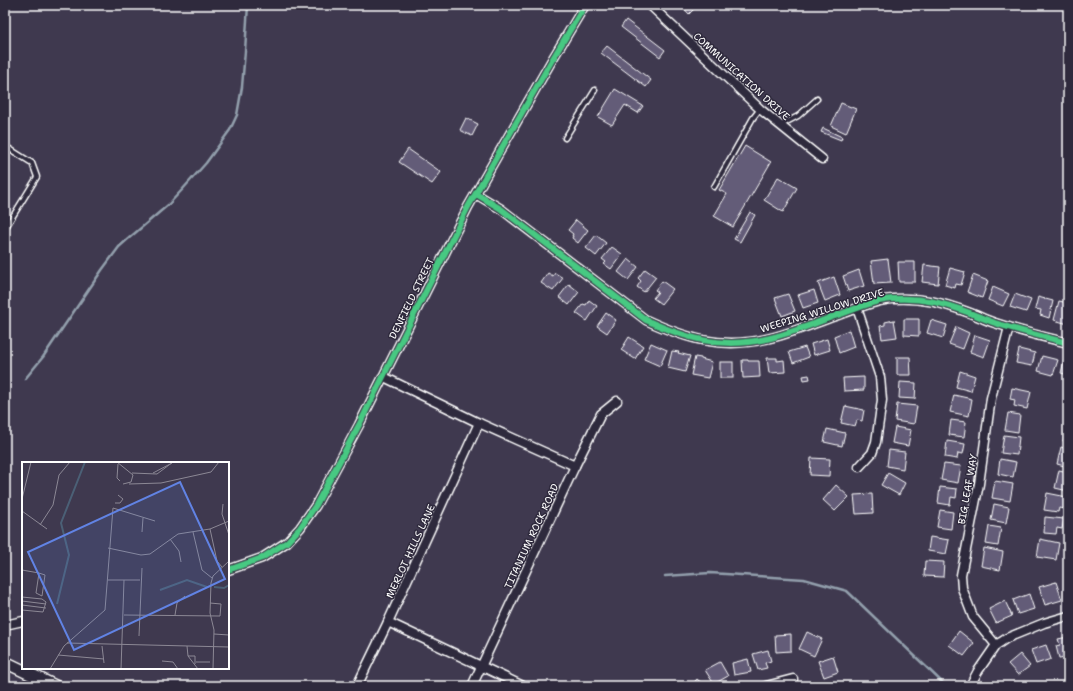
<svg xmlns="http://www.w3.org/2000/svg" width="1073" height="691" viewBox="0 0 1073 691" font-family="'Shantell Sans',sans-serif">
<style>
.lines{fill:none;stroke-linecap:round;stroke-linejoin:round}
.stream{stroke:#93a0ad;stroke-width:2.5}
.building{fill:#635b78;stroke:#fff}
.lane-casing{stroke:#fff;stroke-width:7}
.street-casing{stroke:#fff;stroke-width:11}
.secondary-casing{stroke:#fff;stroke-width:14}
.lane{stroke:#2f2a3d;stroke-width:4}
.street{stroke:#2f2a3d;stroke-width:8}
.secondary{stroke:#2f2a3d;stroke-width:11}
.cycleway-casing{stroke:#2f2a3d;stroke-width:8}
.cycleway{stroke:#46c982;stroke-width:6}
.labels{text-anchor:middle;stroke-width:3;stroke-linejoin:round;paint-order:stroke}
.street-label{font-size:10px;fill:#fff;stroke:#2f2a3d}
.inset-river{fill:none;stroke:#4b6076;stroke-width:2}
.inset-road{fill:none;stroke:#8c8895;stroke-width:1}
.view{fill:#6183e4;fill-opacity:0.15;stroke:#6183e4;stroke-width:2}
.inset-edge{fill:none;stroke:#fff;stroke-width:2}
</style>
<rect width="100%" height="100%" fill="#3f394f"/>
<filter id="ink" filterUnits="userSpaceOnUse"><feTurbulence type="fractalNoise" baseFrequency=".025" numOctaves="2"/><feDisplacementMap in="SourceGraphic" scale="8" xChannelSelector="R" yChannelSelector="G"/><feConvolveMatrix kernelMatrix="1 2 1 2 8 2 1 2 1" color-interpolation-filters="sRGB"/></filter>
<g filter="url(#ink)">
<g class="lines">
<g class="stream">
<polyline points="25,379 43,357 102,270 119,247 128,239 168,205 182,190 206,163 230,130 237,115 242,87 245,51 248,5"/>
<polyline points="665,576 710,573 804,579 847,591 946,686"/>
</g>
</g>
<g class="building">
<polygon points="681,5 698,5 689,14"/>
<polygon points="626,20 665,50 660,57 621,27"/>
<polygon points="607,46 651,80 646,87 601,53"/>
<polygon points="615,89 643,106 638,113 625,105 612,125 598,117"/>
<polygon points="841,103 856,109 846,133 831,126"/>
<polygon points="466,118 478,124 472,136 460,130"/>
<polygon points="823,128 842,137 841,140 821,132"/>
<polygon points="745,146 771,162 733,227 714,216 727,194 719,190"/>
<polygon points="408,149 441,172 432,184 399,162"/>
<polygon points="778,177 797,188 783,212 764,200"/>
<polygon points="750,212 755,215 740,242 734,239"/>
<polygon points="576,220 588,230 578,243 572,238 573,236 572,236 573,234 568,230"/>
<polygon points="596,235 606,243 596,256 586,248"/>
<polygon points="612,247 622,254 611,269 604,264 606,262 602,259"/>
<polygon points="628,259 638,267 628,280 618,272"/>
<polygon points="888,259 891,283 874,284 871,261"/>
<polygon points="898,262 915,262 915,282 899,282"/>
<polygon points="924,265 940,267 938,284 922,282"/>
<polygon points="950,268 965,272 961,285 956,284 955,288 945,285"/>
<polygon points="645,269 656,277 644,292 637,287 641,281 638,278"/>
<polygon points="859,270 864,286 848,291 843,276"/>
<polygon points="548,273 553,276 555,273 563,278 553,291 541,283"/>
<polygon points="973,275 988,281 982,298 967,292"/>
<polygon points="834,277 840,295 825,301 818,283"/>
<polygon points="662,281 673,289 661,304 653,298 658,292 655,290"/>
<polygon points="569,284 579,292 569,305 559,297"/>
<polygon points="993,287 1009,294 1003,306 988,300"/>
<polygon points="814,290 818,303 803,308 798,295"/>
<polygon points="788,294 795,311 782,316 775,298"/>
<polygon points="1015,294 1031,300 1026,312 1010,307"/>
<polygon points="1038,297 1053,301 1049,318 1040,315 1041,310 1035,309"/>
<polygon points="589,300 597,306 587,321 576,313 583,304 586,305"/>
<polygon points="1059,301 1068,303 1068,324 1054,320"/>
<polygon points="606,313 616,320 607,333 597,326"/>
<polygon points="904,319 919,319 919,336 904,335"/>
<polygon points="894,320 897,337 882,339 880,326 885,325 885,322"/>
<polygon points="931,320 947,325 943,338 927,333"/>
<polygon points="956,327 969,333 963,349 949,344"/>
<polygon points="849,330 854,347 839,353 834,336"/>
<polygon points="975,335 990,340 984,357 970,352"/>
<polygon points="629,337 643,346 635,359 621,350"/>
<polygon points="827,339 830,350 814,355 811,344"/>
<polygon points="651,343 667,350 660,366 644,359"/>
<polygon points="805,347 809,357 793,363 789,352"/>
<polygon points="1019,349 1035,353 1032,366 1016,363"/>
<polygon points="672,351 679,352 678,353 690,356 685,372 668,368"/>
<polygon points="1042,356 1058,360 1053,375 1038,371"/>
<polygon points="695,357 701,358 701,359 712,362 708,378 691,375"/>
<polygon points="897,357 910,357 911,375 897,375"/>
<polygon points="767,358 777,358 777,361 784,360 785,372 769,373"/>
<polygon points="742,360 748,360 748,361 759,361 760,377 743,378"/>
<polygon points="1064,361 1068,362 1068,375 1061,373"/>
<rect x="720" y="362" width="13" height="16"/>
<polygon points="960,371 975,376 971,391 956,387"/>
<polygon points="809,375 810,379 804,380 803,376"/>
<polygon points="864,377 864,390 844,391 843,378"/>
<polygon points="900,382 916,383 915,399 899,398"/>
<polygon points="1012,388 1031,392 1027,409 1014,406 1015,400 1010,399"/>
<polygon points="954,395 972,399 969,416 950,412"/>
<polygon points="897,404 917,406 914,424 895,421"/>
<polygon points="845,406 864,410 862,421 857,420 855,426 841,423"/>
<polygon points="1008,413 1020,415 1018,432 1005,430"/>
<polygon points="951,420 966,422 964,437 949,435"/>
<polygon points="1067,425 1068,425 1068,442 1063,441"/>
<polygon points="895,427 911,430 908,446 892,443"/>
<polygon points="827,429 845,433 842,446 824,442"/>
<polygon points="1004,435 1019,437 1017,455 1001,453"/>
<polygon points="947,441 965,444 963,454 958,453 957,459 945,457"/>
<polygon points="1061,447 1068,449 1068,467 1057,464"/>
<polygon points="889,450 905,452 903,469 887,466"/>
<polygon points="811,458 830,459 829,476 810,475"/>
<polygon points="1000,459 1016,462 1013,477 998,474"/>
<polygon points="944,464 961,466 958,483 941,480"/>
<polygon points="1059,470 1068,472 1068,491 1055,488"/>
<polygon points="888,473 905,483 899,495 881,485"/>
<polygon points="995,481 1013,484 1010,501 992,498"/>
<polygon points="836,485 849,497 835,511 823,500"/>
<polygon points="940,487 957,489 956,498 951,497 950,505 938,503"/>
<polygon points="1047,493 1067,497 1065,509 1059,508 1058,512 1044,510"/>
<polygon points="872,494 873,513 856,514 854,495"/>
<polygon points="994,504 1009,507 1006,523 991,520"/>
<polygon points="940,510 953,512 951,529 937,527"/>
<polygon points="1045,517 1064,519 1062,529 1057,528 1056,534 1044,533"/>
<polygon points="989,526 1001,528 998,546 986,544"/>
<polygon points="930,537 949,540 946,554 928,551"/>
<polygon points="1040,539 1059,543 1056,560 1037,557"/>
<polygon points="984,548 1003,552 1000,570 981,566"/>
<polygon points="925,561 944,562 943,577 924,576"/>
<polygon points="1056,582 1062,600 1045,605 1039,587"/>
<polygon points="5,585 6,585 11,600 5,602"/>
<polygon points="1029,594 1034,609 1018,614 1013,600"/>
<polygon points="1005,601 1012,616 996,623 989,609"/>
<polygon points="959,631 974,643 964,656 949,645"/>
<polygon points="807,632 822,639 814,656 799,649"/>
<polygon points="791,634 791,651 776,652 775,635"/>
<polygon points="1068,637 1068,657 1059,658 1056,646 1060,645 1058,639"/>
<polygon points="1046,645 1051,659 1036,664 1031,650"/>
<polygon points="768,650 771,661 765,663 767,668 758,670 753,654"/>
<polygon points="1020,654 1030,666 1018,675 1008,664"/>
<polygon points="833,656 838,672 824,677 818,661"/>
<polygon points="748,659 751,672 734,675 732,663"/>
<polygon points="720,662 728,676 714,684 705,670"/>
<polygon points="697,679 705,686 691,686"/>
</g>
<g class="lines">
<defs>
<g id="lane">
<polyline points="781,125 798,116 817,99"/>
<polyline points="565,138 595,90"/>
<polyline points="714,187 753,118 760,109"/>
<polyline points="5,229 37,177 32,163 5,146"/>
</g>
<g id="street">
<polyline points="650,5 760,109 822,159"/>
<path d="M 476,194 L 501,209 L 646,320 C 687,339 721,349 766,339 C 790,334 812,324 835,316 C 854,310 873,300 893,299 C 922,297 943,303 970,313 C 978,316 986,320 995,323 C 1019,331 1044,337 1068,343"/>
<polyline points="857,308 880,377 882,400 876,442 872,453 859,467"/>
<polyline points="384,377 479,423 575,466"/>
<polyline points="228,570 262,558 287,542 300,528 316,505 359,425 468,207 552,60 585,5"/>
<polyline points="388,622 523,686"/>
<polyline points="5,625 23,621"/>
<polyline points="996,645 973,617 962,588 961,575 979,484 991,398 1009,327"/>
<polyline points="357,686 388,622 479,423"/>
<polyline points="472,686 575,466 601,414 617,401"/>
<polyline points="766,686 793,679"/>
<polyline points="970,686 978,671 996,645 1001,642 1007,638 1044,623 1068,616"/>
</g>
<polyline id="secondary" points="5,662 55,686"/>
</defs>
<use href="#lane" class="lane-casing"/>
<use href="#street" class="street-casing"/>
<use href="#secondary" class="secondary-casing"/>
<use href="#lane" class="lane"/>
<use href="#street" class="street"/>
<use href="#secondary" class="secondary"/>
<defs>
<g id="cycleway">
<path d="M 476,194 L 501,209 L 646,320 C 687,339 721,349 766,339 C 790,334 812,324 835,316 C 854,310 873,300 893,299 C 922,297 943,303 970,313 C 978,316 986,320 995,323 C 1019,331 1044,337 1068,343"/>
<polyline points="228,570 262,558 287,542 300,528 316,505 359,425 468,207 552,60 585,5"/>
</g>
</defs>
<use href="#cycleway" class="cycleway-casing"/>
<use href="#cycleway" class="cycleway"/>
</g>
</g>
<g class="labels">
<g class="street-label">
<text transform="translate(742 76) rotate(42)" y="4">COMMUNICATION DRIVE</text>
<text transform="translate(411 298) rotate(-64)" y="4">DENFIELD STREET</text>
<text transform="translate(822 310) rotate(-17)" y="4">WEEPING WILLOW DRIVE</text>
<text transform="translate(967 489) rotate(-80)" y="4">BIG LEAF WAY</text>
<text transform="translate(531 536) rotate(-65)" y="4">TITANIUM ROCK ROAD</text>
<text transform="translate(410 551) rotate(-65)" y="4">MERLOT HILLS LANE</text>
</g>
</g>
<g transform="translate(22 462)">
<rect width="207" height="207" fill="#3f394f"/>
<path class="inset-river" d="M 192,125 L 202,126 L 207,123M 138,128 L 165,118 L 185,125M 35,142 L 47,93 L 39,61 L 63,0"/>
<path class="inset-road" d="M 95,0 L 111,13 L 109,20 L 101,22M 96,2 L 95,16 L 98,19M 110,11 L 135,12 L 151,0M 131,11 L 150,1M 107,22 L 139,21 L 189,10 L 197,0M 0,37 L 9,0M 93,41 L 98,41 L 101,37 L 96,33M 201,42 L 200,52 L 207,73M 0,49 L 25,67M 18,63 L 31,43 L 37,13 L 48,0M 188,67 L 195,99 L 200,105M 120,70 L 121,56M 171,70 L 180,108 L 190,116M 148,77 L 157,89 L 159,100M 86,86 L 119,93 L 128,92 L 156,72 L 188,67 L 207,59M 0,108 L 17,111 L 14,131 L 20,134 L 23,113 L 17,111M 86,118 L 118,118M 0,135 L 20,137 L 24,140 L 21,150 L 0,148M 0,139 L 24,142M 0,143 L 24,146M 102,153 L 198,154 L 199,142 L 188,141M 153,153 L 155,141 L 163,134M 192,172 L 207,173M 117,174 L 120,106M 45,181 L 207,185M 80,184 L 82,201M 165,184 L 166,194 L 176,207M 36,193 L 82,197M 166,194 L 173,194 L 173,202M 140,199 L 151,200 L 156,207M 174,200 L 188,200M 28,207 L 42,184 L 83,148 L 91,46 L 133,59M 99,207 L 102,118M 191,207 L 192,168 L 188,151 L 189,121 L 191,114 L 207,99"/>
<path class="view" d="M 158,20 L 203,117 L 52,188 L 6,90 Z"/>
<rect width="207" height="207" class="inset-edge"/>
</g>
<rect width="1073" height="691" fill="none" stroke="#2f2a3d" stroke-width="20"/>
<rect x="10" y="10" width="1053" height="671" fill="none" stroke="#fff" stroke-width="1.5" filter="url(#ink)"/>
</svg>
